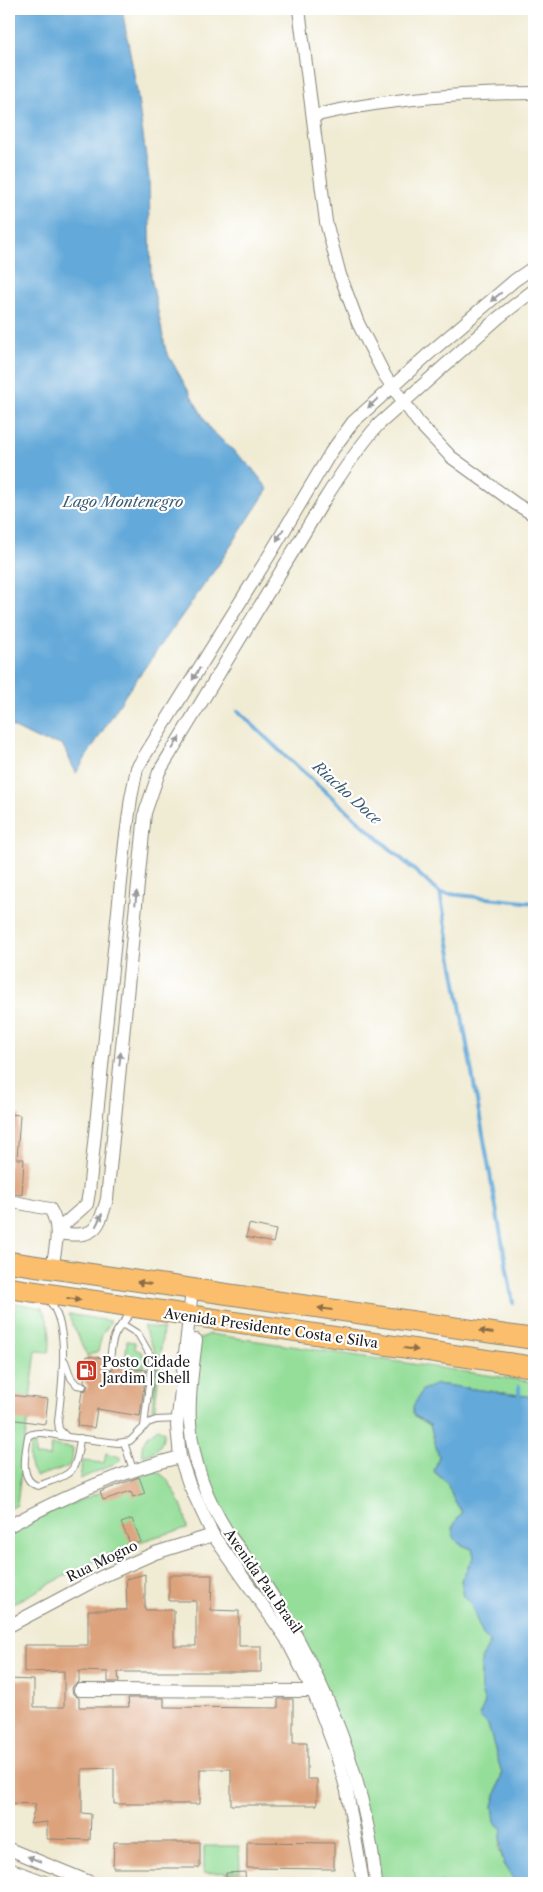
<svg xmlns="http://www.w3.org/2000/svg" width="543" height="1892" viewBox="0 0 543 1892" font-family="'Libre Caslon Text',serif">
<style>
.green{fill:#95de9a;stroke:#587d5b}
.water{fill:#64a9d9;stroke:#40627a}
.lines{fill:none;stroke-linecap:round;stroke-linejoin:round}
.stream{stroke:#64a9d9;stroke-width:4}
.building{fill:#dca27b}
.lane-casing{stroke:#868478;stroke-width:8}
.street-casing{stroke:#868478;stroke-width:14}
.primary-casing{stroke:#868478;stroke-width:22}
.lane{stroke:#fff;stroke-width:6}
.street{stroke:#fff;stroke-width:12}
.primary{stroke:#fabe6d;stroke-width:20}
.oneway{fill:#999}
.oneway2{fill:#8b6d44}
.labels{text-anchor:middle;stroke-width:4.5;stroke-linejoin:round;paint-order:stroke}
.street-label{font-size:14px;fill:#1c1c1c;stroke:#fff}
.poi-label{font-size:14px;fill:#1c1c1c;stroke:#fff;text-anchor:start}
.water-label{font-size:15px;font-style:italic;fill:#3c5b71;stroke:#fff}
</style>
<rect width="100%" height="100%" fill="#fff"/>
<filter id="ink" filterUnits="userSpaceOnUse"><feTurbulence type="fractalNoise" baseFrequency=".02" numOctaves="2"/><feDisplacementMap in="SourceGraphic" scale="10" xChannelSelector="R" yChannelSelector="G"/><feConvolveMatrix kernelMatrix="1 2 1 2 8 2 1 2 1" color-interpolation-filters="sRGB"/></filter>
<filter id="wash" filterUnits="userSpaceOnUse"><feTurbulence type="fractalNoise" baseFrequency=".0096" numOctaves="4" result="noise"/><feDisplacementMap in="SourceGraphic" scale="20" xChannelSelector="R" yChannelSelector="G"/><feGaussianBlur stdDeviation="1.12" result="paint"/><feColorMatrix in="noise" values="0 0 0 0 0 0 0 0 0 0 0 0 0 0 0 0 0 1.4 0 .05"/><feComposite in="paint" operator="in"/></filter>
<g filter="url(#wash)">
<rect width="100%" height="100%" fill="#f0ebd3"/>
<g class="green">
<path d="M 16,1303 L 42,1308 C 50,1322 51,1336 49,1352 L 36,1351 L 17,1505 L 9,1509 L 9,1349 Z"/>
<polygon points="68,1314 111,1321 102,1335 98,1351 87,1356"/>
<polygon points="143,1326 163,1329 155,1409 152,1409 157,1356"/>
<path d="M 210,1334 L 534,1382 L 534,1397 L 437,1384 L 413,1415 L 430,1425 L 439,1457 L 434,1472 L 447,1483 L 453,1498 L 462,1513 L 452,1528 L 459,1544 L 472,1549 L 474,1556 L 461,1580 L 464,1597 L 470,1603 L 483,1635 L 491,1642 C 480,1662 477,1680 485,1703 L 479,1716 L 488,1725 L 502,1774 L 493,1806 L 502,1829 L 499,1848 L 506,1869 L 518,1883 L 532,1883 L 376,1883 L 371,1844 L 319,1681 L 232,1539 L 193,1443 L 196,1340 Z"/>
<path d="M 127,1341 L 135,1342 L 135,1349 C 145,1352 148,1360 142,1369 L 118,1365 L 118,1361 L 125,1362 Z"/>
<path d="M 158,1428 L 164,1432 C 163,1446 157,1452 143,1456 C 139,1442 147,1436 158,1428 Z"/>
<path d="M 31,1441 L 35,1442 L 35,1456 L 50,1457 L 51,1445 L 73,1448 L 72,1460 L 67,1467 L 37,1476 C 26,1468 30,1452 31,1441 Z"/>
<polygon points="106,1453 120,1457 120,1461 80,1479 82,1461 104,1463"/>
<path d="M 153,1472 C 154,1472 160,1473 161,1474 C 172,1481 188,1516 187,1529 C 123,1541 66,1576 9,1606 L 9,1535 L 52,1511 Z"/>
<polygon points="204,1846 239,1846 240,1872 204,1873"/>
</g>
<g class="water">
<polygon points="9,9 122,9 136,85 149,178 151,277 166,351 210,429 251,467 268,489 219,564 126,694 76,773 62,744 39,740 9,725"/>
<path d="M 437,1384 L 534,1397 L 534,1883 L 518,1883 C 501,1864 499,1853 502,1829 L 495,1823 L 493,1806 L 502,1774 L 488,1725 L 479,1716 L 485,1703 L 481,1691 L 481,1659 L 490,1642 L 483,1635 L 470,1603 L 464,1597 L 461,1580 L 474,1556 L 472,1549 C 459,1544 454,1543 452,1528 L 462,1512 L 453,1498 L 447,1483 L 434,1471 L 439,1457 L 430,1425 L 413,1415 L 413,1407 L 422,1390 Z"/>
</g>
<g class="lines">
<g class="stream">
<polyline points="238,711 282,753 440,893"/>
<polyline points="440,893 513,1303"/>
<polyline points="440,893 534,903"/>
<polyline points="519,1386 519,1399"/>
</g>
</g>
<g id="blocks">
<g class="building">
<polygon points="9,1114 20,1115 17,1159 24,1159 22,1195 9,1193"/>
<polygon points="249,1224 276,1230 273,1243 246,1237"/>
<polygon points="87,1356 104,1358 103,1364 109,1370 113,1369 115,1366 146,1370 140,1416 97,1409 94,1428 77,1426 82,1391 86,1390 88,1386 84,1381"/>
<polygon points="9,1395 48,1399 45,1424 9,1419"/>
<polygon points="139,1477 145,1493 133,1497 131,1491 103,1500 100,1492"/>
<polygon points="132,1519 141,1542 131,1545 121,1523"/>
<polygon points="145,1574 145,1610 174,1610 174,1646 196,1646 196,1601 169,1601 169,1575 212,1575 211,1610 239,1611 239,1646 261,1646 261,1672 118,1672 119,1682 108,1682 108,1672 79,1671 79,1682 73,1686 72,1689 73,1694 79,1698 79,1707 129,1707 128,1698 164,1698 164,1707 278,1708 278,1699 293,1699 293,1743 307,1743 307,1779 317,1779 317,1805 231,1805 231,1769 200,1769 200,1804 114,1804 114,1768 82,1769 82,1813 91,1814 90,1840 47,1839 47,1822 30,1824 36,1804 9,1803 9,1742 11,1742 11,1704 9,1704 9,1679 34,1680 34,1707 64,1707 64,1671 24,1672 24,1645 88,1645 88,1610 127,1610 126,1579"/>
<polygon points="114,1842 200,1842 200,1868 113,1868"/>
<polygon points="247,1842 334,1843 334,1869 247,1868"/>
<polygon points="245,1872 246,1883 226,1883 226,1873"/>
</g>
</g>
</g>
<g filter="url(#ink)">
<use href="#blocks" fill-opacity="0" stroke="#868478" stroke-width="1"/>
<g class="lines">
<defs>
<g id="lane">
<path d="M 48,1300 C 72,1324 61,1390 58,1422 L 59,1429 L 67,1437 L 118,1443 L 130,1441 L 148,1423 L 156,1420 L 178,1419"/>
<polyline points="122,1324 138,1334 152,1358 144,1427"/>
<polyline points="65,1361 71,1378 77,1385 83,1386"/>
<path d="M 110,1365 C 111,1337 114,1332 133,1311"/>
<path d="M 67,1437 C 56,1436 37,1429 28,1436 C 26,1451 18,1481 38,1486 C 71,1473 76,1477 80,1438"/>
<polyline points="124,1442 133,1470"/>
</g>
<g id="street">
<polyline points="299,9 326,222 340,275 358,323 385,376 418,422 451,457 516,504 534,515"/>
<path d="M 313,116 C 385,99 460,93 534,93"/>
<path d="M 9,1201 L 50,1209 C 62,1228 55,1248 52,1269"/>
<polyline points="58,1233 62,1226 87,1204 89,1192 125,843 131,798 137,768 270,554 331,452 353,422 433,350 515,280 534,267"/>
<path d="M 58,1233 C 93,1238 98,1232 107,1199 L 145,813 L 159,772 L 323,502 C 340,475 357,449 378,425 L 498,318 L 534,290"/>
<polyline points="192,1290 177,1426 180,1457 189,1484 213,1535 286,1638 313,1691 335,1749 347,1791 363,1883"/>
<path d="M 196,1340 C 193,1367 188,1396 190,1423 C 193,1465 209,1505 232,1539 C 239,1549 248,1559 255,1569 C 271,1593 287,1618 300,1643 C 340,1718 368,1799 376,1883"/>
<path d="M 9,1526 C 64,1496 119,1472 180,1457"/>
<polyline points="9,1626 101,1577 155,1553 213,1535"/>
<polyline points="80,1690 313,1691"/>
<polyline points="9,1849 92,1883"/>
<polyline points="9,1869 47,1883"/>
</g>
<g id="primary">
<polyline points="9,1262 534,1339"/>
<polyline points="9,1288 534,1367"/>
</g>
</defs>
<use href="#lane" class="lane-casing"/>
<use href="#street" class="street-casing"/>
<use href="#primary" class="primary-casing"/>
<use href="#lane" class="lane"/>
<use href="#street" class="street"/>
<use href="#primary" class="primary"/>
</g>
<defs><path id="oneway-solid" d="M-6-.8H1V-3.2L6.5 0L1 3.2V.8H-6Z" transform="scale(1.25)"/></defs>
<g class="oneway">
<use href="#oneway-solid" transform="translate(496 297) rotate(140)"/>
<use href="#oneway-solid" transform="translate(373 403) rotate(137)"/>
<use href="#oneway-solid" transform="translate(280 535) rotate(120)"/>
<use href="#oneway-solid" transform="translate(196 674) rotate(122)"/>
<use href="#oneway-solid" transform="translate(176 743) rotate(-59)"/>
<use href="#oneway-solid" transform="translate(136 898) rotate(-84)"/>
<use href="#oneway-solid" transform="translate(120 1059) rotate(-84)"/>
<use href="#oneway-solid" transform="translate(99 1220) rotate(-63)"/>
<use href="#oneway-solid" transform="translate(34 1859) rotate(-158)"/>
</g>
<g class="oneway2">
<use href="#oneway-solid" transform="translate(144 1283) rotate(-172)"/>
<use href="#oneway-solid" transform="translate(74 1299) rotate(8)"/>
<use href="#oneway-solid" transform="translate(325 1309) rotate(-172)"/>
<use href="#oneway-solid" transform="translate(486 1332) rotate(-172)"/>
<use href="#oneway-solid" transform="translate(411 1349) rotate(8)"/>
</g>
</g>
<defs>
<symbol id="fuel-square" viewBox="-11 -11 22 22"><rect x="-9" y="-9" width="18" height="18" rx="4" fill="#c8321e" stroke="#fff"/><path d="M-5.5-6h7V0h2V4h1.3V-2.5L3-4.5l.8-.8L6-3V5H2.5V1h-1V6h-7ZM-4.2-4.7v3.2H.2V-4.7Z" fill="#fff"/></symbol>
</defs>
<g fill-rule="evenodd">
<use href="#fuel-square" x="74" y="1358" width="25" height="25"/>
</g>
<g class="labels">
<g class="street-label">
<text transform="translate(271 1328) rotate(8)" y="5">Avenida Presidente Costa e Silva</text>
<text transform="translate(102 1561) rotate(-26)" y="5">Rua Mogno</text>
<text transform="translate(263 1581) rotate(55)" y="5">Avenida Pau Brasil</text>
</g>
<g class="poi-label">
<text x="102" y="1367">Posto Cidade<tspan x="102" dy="16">Jardim | Shell</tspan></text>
</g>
<g class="water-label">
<text x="123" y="507">Lago Montenegro</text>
<text transform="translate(347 793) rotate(42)" y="5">Riacho Doce</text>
</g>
</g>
<rect width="543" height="1892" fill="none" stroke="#fff" stroke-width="30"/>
</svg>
